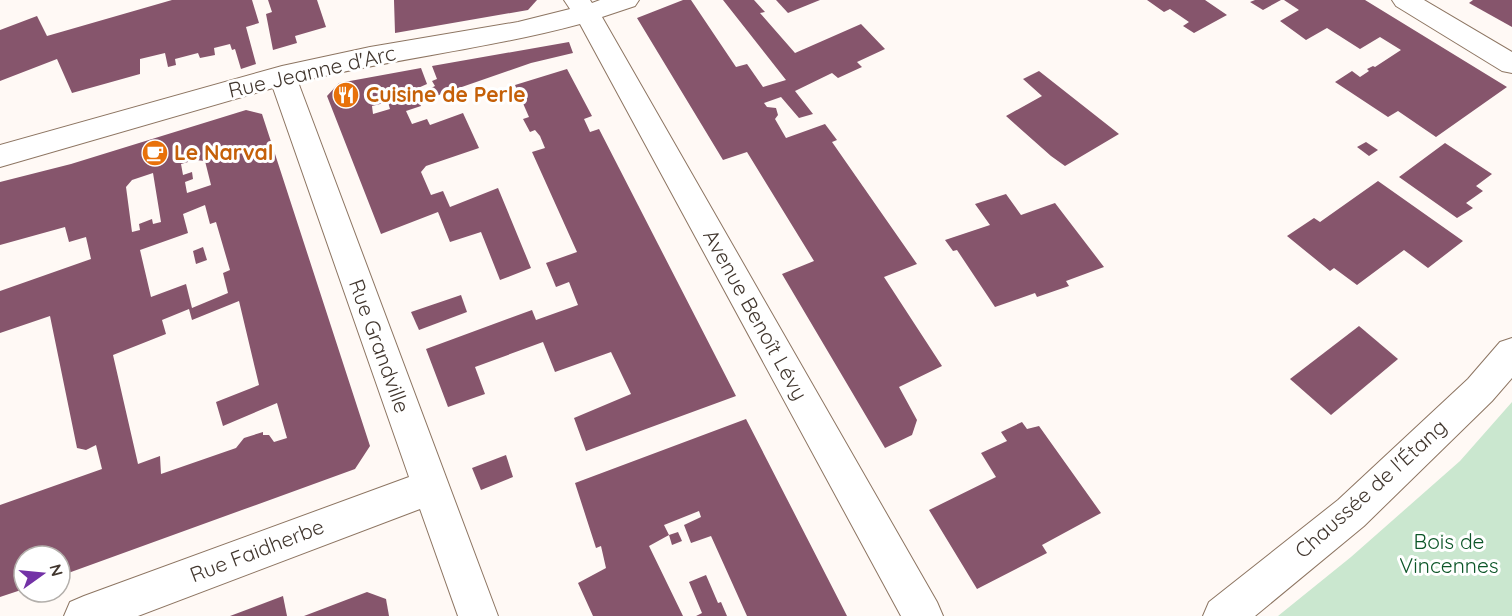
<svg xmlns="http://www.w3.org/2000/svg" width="1512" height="616" viewBox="0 0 1512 616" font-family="Quicksand,sans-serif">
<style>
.green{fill:#cae7cf}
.building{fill:#86556c;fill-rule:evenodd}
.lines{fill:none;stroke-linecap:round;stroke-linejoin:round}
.minor-casing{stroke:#8d7562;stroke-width:2}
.minor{fill:#fff;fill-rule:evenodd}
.labels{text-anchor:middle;stroke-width:6;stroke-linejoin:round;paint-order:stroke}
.street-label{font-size:21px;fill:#41362e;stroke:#fff}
.food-label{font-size:21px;font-weight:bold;fill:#c56008;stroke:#fff;text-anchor:start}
.park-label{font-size:21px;fill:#0c5628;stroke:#fff}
</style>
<rect width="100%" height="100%" fill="#fff9f5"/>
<polygon class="green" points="1512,402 1512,616 1278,616 1351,557 1460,461"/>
<g class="building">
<polygon points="172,0 252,0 259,23 246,27 256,64 241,69 235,49 232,50 230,44 214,48 215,55 200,58 198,53 175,59 176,65 168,67 165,53 140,59 140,74 72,93 57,59 0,81 0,30 37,16 47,36"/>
<polygon points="268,0 317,0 326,27 295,36 297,43 273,50 266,14 272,12"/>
<polygon points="394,0 537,0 528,10 395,33"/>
<polygon points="683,0 691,0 736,67 747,64 763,87 786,80 723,0 754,0 765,12 760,13 795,53 861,24 885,49 857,62 862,67 838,78 832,73 795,91 813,114 799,118 781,97 764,103 767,107 776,108 778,115 775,119 786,138 825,124 837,140 832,142 917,264 884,277 942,366 899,387 917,420 912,435 885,448 782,274 814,261 747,152 723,160 637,18"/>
<polygon points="776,0 820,0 788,13"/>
<polygon points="1147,0 1205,0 1227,15 1194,33 1183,26 1189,22 1170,9 1164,12"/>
<polygon points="1255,0 1281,0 1263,10 1250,2"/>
<polygon points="1284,0 1365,0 1507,87 1436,137 1398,111 1388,117 1335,82 1352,71 1360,77 1369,71 1367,69 1373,66 1375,67 1401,50 1380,37 1360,49 1327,28 1306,40 1280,21 1299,10"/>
<polygon points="1473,0 1512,0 1512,27 1469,3"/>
<polygon points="569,42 573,53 531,63 433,97 429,89 435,86 432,81 437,79 432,66"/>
<path d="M 421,68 L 427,84 L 418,88 L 422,101 L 419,102 L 421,106 L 406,111 L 412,124 L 427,119 L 430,125 L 463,113 L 479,148 L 426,166 L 421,172 L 431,195 L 443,191 L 450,207 L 498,188 L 531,268 L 500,280 L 481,232 L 450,242 L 438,212 L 381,234 L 327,96 L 339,83 ZM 388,102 L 390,109 L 373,114 L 372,106 Z"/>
<polygon points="567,69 592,116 584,119 590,132 599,129 736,396 586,451 574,418 631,394 611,352 555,372 543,342 475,367 485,394 448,407 426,349 532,310 536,320 578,305 569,282 556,287 546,263 577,252 532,152 545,148 540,136 535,130 530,132 523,119 529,117 515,85"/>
<polygon points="1039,71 1119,134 1065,166 1051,156 1006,116 1042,96 1023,79"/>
<path d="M 246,110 L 262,114 L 370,446 L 355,469 L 60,576 L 60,556 L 24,556 L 24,589 L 0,597 L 0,505 L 102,469 L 96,445 L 86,450 L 77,448 L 50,316 L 0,333 L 0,291 L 91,259 L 86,237 L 69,242 L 65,227 L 0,245 L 0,182 L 71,164 ZM 195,160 L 205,161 L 211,185 L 187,193 L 185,182 L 193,179 L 192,172 L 183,175 L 181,164 ZM 153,173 L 161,222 L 153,224 L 152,219 L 139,224 L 140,230 L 132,232 L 126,187 L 132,180 ZM 205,205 L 210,224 L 216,222 L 230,270 L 223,273 L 228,293 L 192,308 L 186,284 L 151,297 L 140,250 L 188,233 L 183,214 ZM 239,301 L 259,385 L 216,402 L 223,426 L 277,403 L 287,438 L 274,442 L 269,435 L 263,435 L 263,432 L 244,438 L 236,448 L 161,474 L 160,456 L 138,464 L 113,355 L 166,334 L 162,320 L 189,309 L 192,320 Z"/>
<polygon points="1366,142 1378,150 1369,156 1357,147"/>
<polygon points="1445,143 1492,174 1476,186 1483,191 1466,203 1473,208 1457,218 1399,177"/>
<polygon points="1378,181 1463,241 1428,268 1404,250 1357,285 1334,268 1330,271 1287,236 1314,218 1320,222"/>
<polygon points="1006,194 1021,215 1055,203 1104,267 1066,281 1069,286 1037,297 1035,293 995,307 957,250 953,251 945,240 990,225 975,204"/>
<polygon points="203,247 207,260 196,264 193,251"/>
<polygon points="461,295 467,312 419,330 411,312"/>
<polygon points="1359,326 1398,359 1331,415 1290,379"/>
<polygon points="746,419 847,616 747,616 711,536 691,543 684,525 701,517 699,511 664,525 669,535 649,546 683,616 593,616 578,583 606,568 601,546 596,548 575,483"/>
<polygon points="1022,422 1027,429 1039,426 1101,513 1042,545 1047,553 977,589 929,510 996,477 981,453 1007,441 1001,432"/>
<polygon points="506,455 513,477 481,490 472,468"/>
<polygon points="678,532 682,541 672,545 669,535"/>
<polygon points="706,575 718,603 721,602 727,616 696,616 702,613 689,582"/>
<polygon points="367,592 386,599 389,616 304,616"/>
<polygon points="283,596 287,616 230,616"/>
</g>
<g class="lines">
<defs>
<g id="minor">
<path d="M 564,0 L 590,0 L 592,3 L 600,0 L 639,0 L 635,6 L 602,17 L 937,602 L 943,616 L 901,616 L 580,24 C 487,49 391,59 298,82 L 498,616 L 458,616 L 420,509 L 138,616 L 64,616 L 70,602 L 84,596 L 409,477 L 273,88 L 0,167 L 0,145 L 282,66 L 370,47 L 518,22 L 570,9 Z"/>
<polygon points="1392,0 1424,0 1512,52 1512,73 1502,71 1396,6"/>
<polygon points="1512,338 1512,378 1492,401 1364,526 1255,616 1203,616 1209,602 1338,500 1468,379 1500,342"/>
</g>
</defs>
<use href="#minor" class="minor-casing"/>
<use href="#minor" class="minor"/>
</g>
<defs>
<symbol id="restaurant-disc" viewBox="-11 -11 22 22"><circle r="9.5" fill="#e8710a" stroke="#fff"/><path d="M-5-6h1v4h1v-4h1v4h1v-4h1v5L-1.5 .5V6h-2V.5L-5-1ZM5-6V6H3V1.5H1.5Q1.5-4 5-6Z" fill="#fff"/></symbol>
<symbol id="cafe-disc" viewBox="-11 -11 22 22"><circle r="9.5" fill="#e8710a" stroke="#fff"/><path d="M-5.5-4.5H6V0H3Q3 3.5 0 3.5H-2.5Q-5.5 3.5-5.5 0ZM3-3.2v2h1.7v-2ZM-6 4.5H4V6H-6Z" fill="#fff"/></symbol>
</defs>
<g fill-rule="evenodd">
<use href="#restaurant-disc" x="331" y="80" width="30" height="30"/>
<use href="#cafe-disc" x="140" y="138" width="30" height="30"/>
</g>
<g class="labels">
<g class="street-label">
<text transform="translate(312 72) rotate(-13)" y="7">Rue Jeanne d'Arc</text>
<text transform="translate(755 315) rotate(61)" y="7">Avenue Benoît Lévy</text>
<text transform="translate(379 346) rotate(70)" y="7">Rue Grandville</text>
<text transform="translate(1371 489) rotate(-42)" y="7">Chaussée de l'Étang</text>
<text transform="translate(257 551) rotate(-21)" y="7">Rue Faidherbe</text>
</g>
<g class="food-label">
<text x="366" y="102">Cuisine de Perle</text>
<text x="174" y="160">Le Narval</text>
</g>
<g class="park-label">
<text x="1449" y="549">Bois de<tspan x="1449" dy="24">Vincennes</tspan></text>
</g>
</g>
<g transform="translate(42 574) rotate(75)"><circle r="28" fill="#ffffff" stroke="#b3afab" stroke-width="1.5"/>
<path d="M0-4.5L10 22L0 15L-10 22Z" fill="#7332a6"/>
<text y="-9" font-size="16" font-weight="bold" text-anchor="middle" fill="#41362e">N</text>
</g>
</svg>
